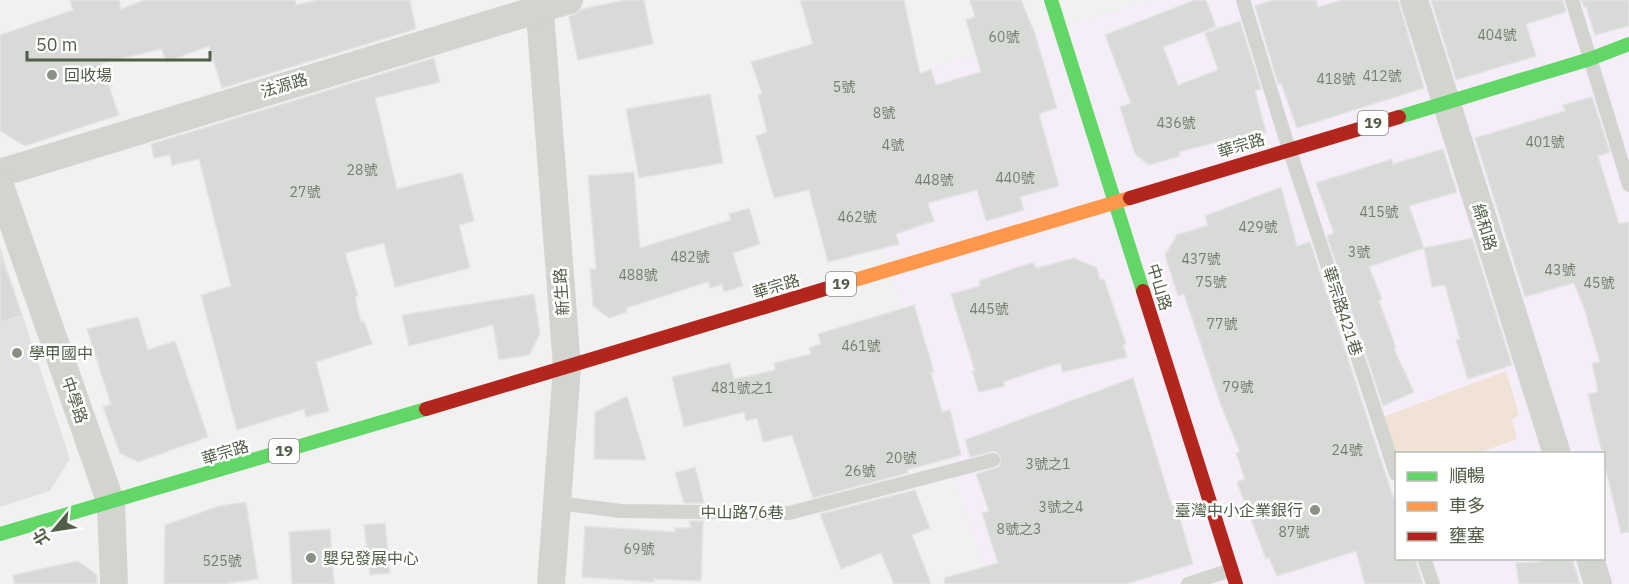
<svg xmlns="http://www.w3.org/2000/svg" width="1629" height="584" viewBox="0 0 1629 584" font-family="'IBM Plex Sans','Noto Sans TC',sans-serif">
<style>
.commercial{fill:#f5edf8;fill-rule:evenodd}
.education{fill:#e0e1e0}
.green{fill:#f0e3d6}
.building{fill:#d7dad7;stroke:#e3e4e3;stroke-width:1.5}
.lines{fill:none;stroke-linecap:round;stroke-linejoin:round}
.lane{stroke:#d2d4d0;stroke-width:14}
.street{stroke:#d2d4d0;stroke-width:28}
.fast{stroke:#63d668;stroke-width:14}
.slow{stroke:#ff974d;stroke-width:14}
.jam{stroke:#b3261e;stroke-width:14}
.poi-dot{fill:#899184;stroke:#fff;stroke-width:2}
.labels{text-anchor:middle;stroke-width:5;stroke-linejoin:round;paint-order:stroke}
.number-label{font-size:14px;fill:#757f6e}
.shield{fill:#fff;stroke:#858e7f;stroke-width:1.5}
.shield-label{font-size:15px;font-weight:bold;fill:#515e48}
.poi-label{font-size:16px;fill:#515e48;stroke:#fff;text-anchor:start}
.street-label{font-size:16px;fill:#515e48;stroke:#fff}
</style>
<rect width="100%" height="100%" fill="#f1f1f2"/>
<path class="commercial" d="M 1151,0 L 1629,0 L 1629,584 L 989,584 L 836,101 L 928,69 ZM 1396,454 L 1604,454 L 1604,558 L 1396,558 Z"/>
<polygon class="education" points="0,247 70,459 50,491 0,507"/>
<polygon class="green" points="1506,371 1519,415 1512,419 1517,439 1478,453 1396,454 1396,460 1383,417"/>
<g class="building">
<polygon points="70,0 119,0 121,9 144,0 295,0 296,5 318,0 410,0 416,29 222,88 209,46 166,62 162,49 101,63 119,115 25,146 0,131 0,35 73,10"/>
<polygon points="625,0 644,0 653,44 578,60 569,17 582,9"/>
<polygon points="800,0 904,0 920,74 931,69 936,85 981,72 966,20 975,17 970,0 1021,0 1034,31 1057,108 1039,114 1059,186 1020,197 1024,210 986,221 977,190 928,203 934,221 896,234 899,244 828,262 809,190 774,198 756,136 767,132 758,95 762,93 751,62 813,44"/>
<polygon points="1195,0 1206,0 1216,27 1163,47 1178,85 1218,70 1205,33 1240,21 1261,89 1255,91 1266,132 1242,140 1240,136 1179,152 1180,156 1149,165 1135,154 1120,107 1131,103 1105,35"/>
<polygon points="1274,0 1316,0 1318,7 1342,0 1398,0 1424,88 1297,128 1281,83 1278,84 1255,6"/>
<polygon points="1431,0 1563,0 1566,12 1526,24 1536,56 1456,80"/>
<polygon points="1581,0 1629,0 1629,26 1595,35 1586,6 1584,7"/>
<polygon points="434,58 440,82 375,98 397,189 462,173 474,221 459,225 470,268 395,287 384,243 345,253 358,296 355,297 361,322 364,321 372,344 316,362 329,411 306,417 304,409 237,430 201,295 231,286 199,159 172,165 170,155 154,158 151,144"/>
<polygon points="710,94 723,163 639,178 626,109"/>
<polygon points="1592,97 1610,152 1598,156 1619,224 1629,222 1629,532 1621,533 1588,394 1598,392 1592,363 1600,362 1584,308 1574,283 1525,297 1475,138 1565,111 1563,105"/>
<polygon points="1443,149 1457,192 1409,206 1424,248 1369,267 1382,299 1379,301 1396,348 1394,349 1414,392 1383,406 1327,236 1334,233 1316,183 1392,159 1393,164"/>
<polygon points="634,172 640,248 731,220 729,214 749,208 760,244 733,253 743,286 724,292 722,284 710,288 708,282 626,308 627,312 609,318 593,306 590,269 596,269 588,176"/>
<polygon points="1281,187 1297,246 1310,242 1393,497 1396,496 1396,558 1415,558 1423,584 1365,584 1356,551 1277,576 1269,558 1266,559 1237,482 1245,479 1236,453 1240,452 1221,405 1184,294 1178,296 1165,255 1177,235 1208,225 1205,216"/>
<polygon points="1472,238 1512,365 1468,379 1456,340 1460,339 1445,285 1432,287 1424,248"/>
<polygon points="1074,258 1097,268 1100,280 1104,279 1126,344 1123,345 1127,357 1063,372 1060,363 1003,382 1005,386 979,392 972,371 975,371 951,294 980,286 979,281 1018,267 1033,263 1037,268"/>
<polygon points="3,260 22,315 0,323 0,261"/>
<polygon points="534,294 540,334 529,355 499,360 493,325 409,346 402,315"/>
<polygon points="914,305 934,372 931,373 942,412 950,410 961,455 907,470 908,473 813,498 792,435 763,442 757,418 746,421 744,412 684,427 672,377 730,363 734,379 775,370 774,363 811,354 809,348 821,344 818,334"/>
<polygon points="138,317 148,350 175,341 208,437 138,462 120,453 103,407 111,404 87,329"/>
<polygon points="1133,378 1172,506 1176,505 1193,564 1126,584 945,584 944,578 998,563 982,513 989,511 976,474 999,467 1001,457 995,451 970,457 965,440"/>
<polygon points="627,396 646,460 594,459 595,412"/>
<polygon points="695,467 704,503 684,503 675,473"/>
<polygon points="915,490 930,528 912,535 931,584 894,584 881,553 841,569 820,514"/>
<polygon points="246,502 258,579 222,584 164,584 165,525 219,506"/>
<polygon points="689,521 703,521 701,581 654,579 654,582 582,577 585,526 675,532 675,528 691,528"/>
<polygon points="385,523 390,573 370,575 364,525"/>
<polygon points="330,529 334,584 292,584 289,532"/>
<polygon points="1547,558 1572,558 1580,584 1519,584 1516,563 1539,562"/>
<polygon points="78,561 97,575 97,584 14,584 13,575"/>
</g>
<g class="lines">
<g class="lane">
<polyline points="1243,0 1282,127 1396,474"/>
<polyline points="1572,0 1629,185"/>
<polyline points="557,503 621,511 789,513 993,460"/>
<polyline points="1424,558 1433,584"/>
<polyline points="1188,584 1231,570"/>
</g>
<g class="street">
<polyline points="539,0 567,367 551,584"/>
<polyline points="1414,0 1557,454"/>
<polyline points="0,173 569,0"/>
<polyline points="0,186 111,503 114,584"/>
<polyline points="1590,558 1598,584"/>
</g>
<g class="fast">
<polyline points="1051,0 1143,291"/>
<polyline points="1399,117 1590,59 1629,44"/>
<polyline points="0,534 426,409"/>
</g>
<polyline class="slow" points="848,282 1130,198"/>
<g class="jam">
<polyline points="1130,198 1399,117"/>
<polyline points="1143,291 1236,584"/>
<polyline points="426,409 848,282"/>
</g>
</g>
<g class="poi-dot">
<circle cx="52" cy="75" r="6"/>
<circle cx="17" cy="353" r="6"/>
<circle cx="1315" cy="510" r="6"/>
<circle cx="311" cy="558" r="6"/>
</g>
<g class="labels">
<g class="number-label">
<text x="1497" y="40">404號</text>
<text x="1004" y="42">60號</text>
<text x="1382" y="81">412號</text>
<text x="1336" y="84">418號</text>
<text x="844" y="92">5號</text>
<text x="884" y="118">8號</text>
<text x="1176" y="128">436號</text>
<text x="1545" y="147">401號</text>
<text x="893" y="150">4號</text>
<text x="362" y="175">28號</text>
<text x="1015" y="183">440號</text>
<text x="934" y="185">448號</text>
<text x="305" y="197">27號</text>
<text x="1379" y="217">415號</text>
<text x="857" y="222">462號</text>
<text x="1258" y="232">429號</text>
<text x="1359" y="257">3號</text>
<text x="690" y="262">482號</text>
<text x="1201" y="264">437號</text>
<text x="1560" y="275">43號</text>
<text x="638" y="280">488號</text>
<text x="1211" y="287">75號</text>
<text x="1599" y="288">45號</text>
<text x="989" y="314">445號</text>
<text x="1222" y="329">77號</text>
<text x="861" y="351">461號</text>
<text x="1238" y="392">79號</text>
<text x="742" y="393">481號之1</text>
<text x="1347" y="455">24號</text>
<text x="901" y="463">20號</text>
<text x="1048" y="469">3號之1</text>
<text x="860" y="476">26號</text>
<text x="1061" y="512">3號之4</text>
<text x="1019" y="534">8號之3</text>
<text x="1294" y="537">87號</text>
<text x="639" y="554">69號</text>
<text x="222" y="566">525號</text>
</g>
<g class="shield">
<rect x="1358" y="111" width="30" height="24" rx="4.5"/>
<rect x="826" y="272" width="30" height="24" rx="4.5"/>
<rect x="269" y="439" width="30" height="24" rx="4.5"/>
</g>
<g class="shield-label">
<text x="1373" y="128">19</text>
<text x="841" y="289">19</text>
<text x="284" y="456">19</text>
</g>
<g class="poi-label">
<text x="64" y="81">回收場</text>
<text x="29" y="359">學甲國中</text>
<text x="1303" y="516" text-anchor="end">臺灣中小企業銀行</text>
<text x="323" y="564">嬰兒發展中心</text>
</g>
<g class="street-label">
<text transform="translate(284 85) rotate(-17)" y="6">法源路</text>
<text transform="translate(1241 145) rotate(-17)" y="6">華宗路</text>
<text transform="translate(1485 227) rotate(73)" y="6">綿和路</text>
<text transform="translate(776 286) rotate(-17)" y="6">華宗路</text>
<text transform="translate(1160 287) rotate(73)" y="6">中山路</text>
<text transform="translate(561 292) rotate(-94)" y="6">新生路</text>
<text transform="translate(1343 311) rotate(72)" y="6">華宗路421巷</text>
<text transform="translate(75 400) rotate(71)" y="6">中學路</text>
<text transform="translate(225 452) rotate(-17)" y="6">華宗路</text>
<text x="742" y="518">中山路76巷</text>
</g>
</g>
<rect x="1395" y="452" width="210" height="108" fill="#ffffff" stroke="#b9bfb6" stroke-width="1.5"/>
<rect x="1407" y="472" width="30" height="9" fill="#63d668" stroke="#b9bfb6" stroke-width="1.5"/>
<text x="1449" y="482" font-size="18" fill="#515e48">順暢</text>
<rect x="1407" y="502" width="30" height="9" fill="#ff974d" stroke="#b9bfb6" stroke-width="1.5"/>
<text x="1449" y="512" font-size="18" fill="#515e48">車多</text>
<rect x="1407" y="532" width="30" height="9" fill="#b3261e" stroke="#b9bfb6" stroke-width="1.5"/>
<text x="1449" y="542" font-size="18" fill="#515e48">壅塞</text>
<g transform="translate(54 530) rotate(241)" stroke="#ffffff" stroke-width="4.5" paint-order="stroke">
<path d="M0-4.5L10 22L0 15L-10 22Z" fill="#515e48"/>
<text y="-9" font-size="16" font-weight="bold" text-anchor="middle" fill="#515e48">北</text>
</g>
<path d="M27 51v9h183v-9" fill="none" stroke="#515e48" stroke-width="3"/>
<text x="36" y="51" font-size="18" fill="#515e48" stroke="#ffffff" stroke-width="4.5" paint-order="stroke">50 m</text>
</svg>
